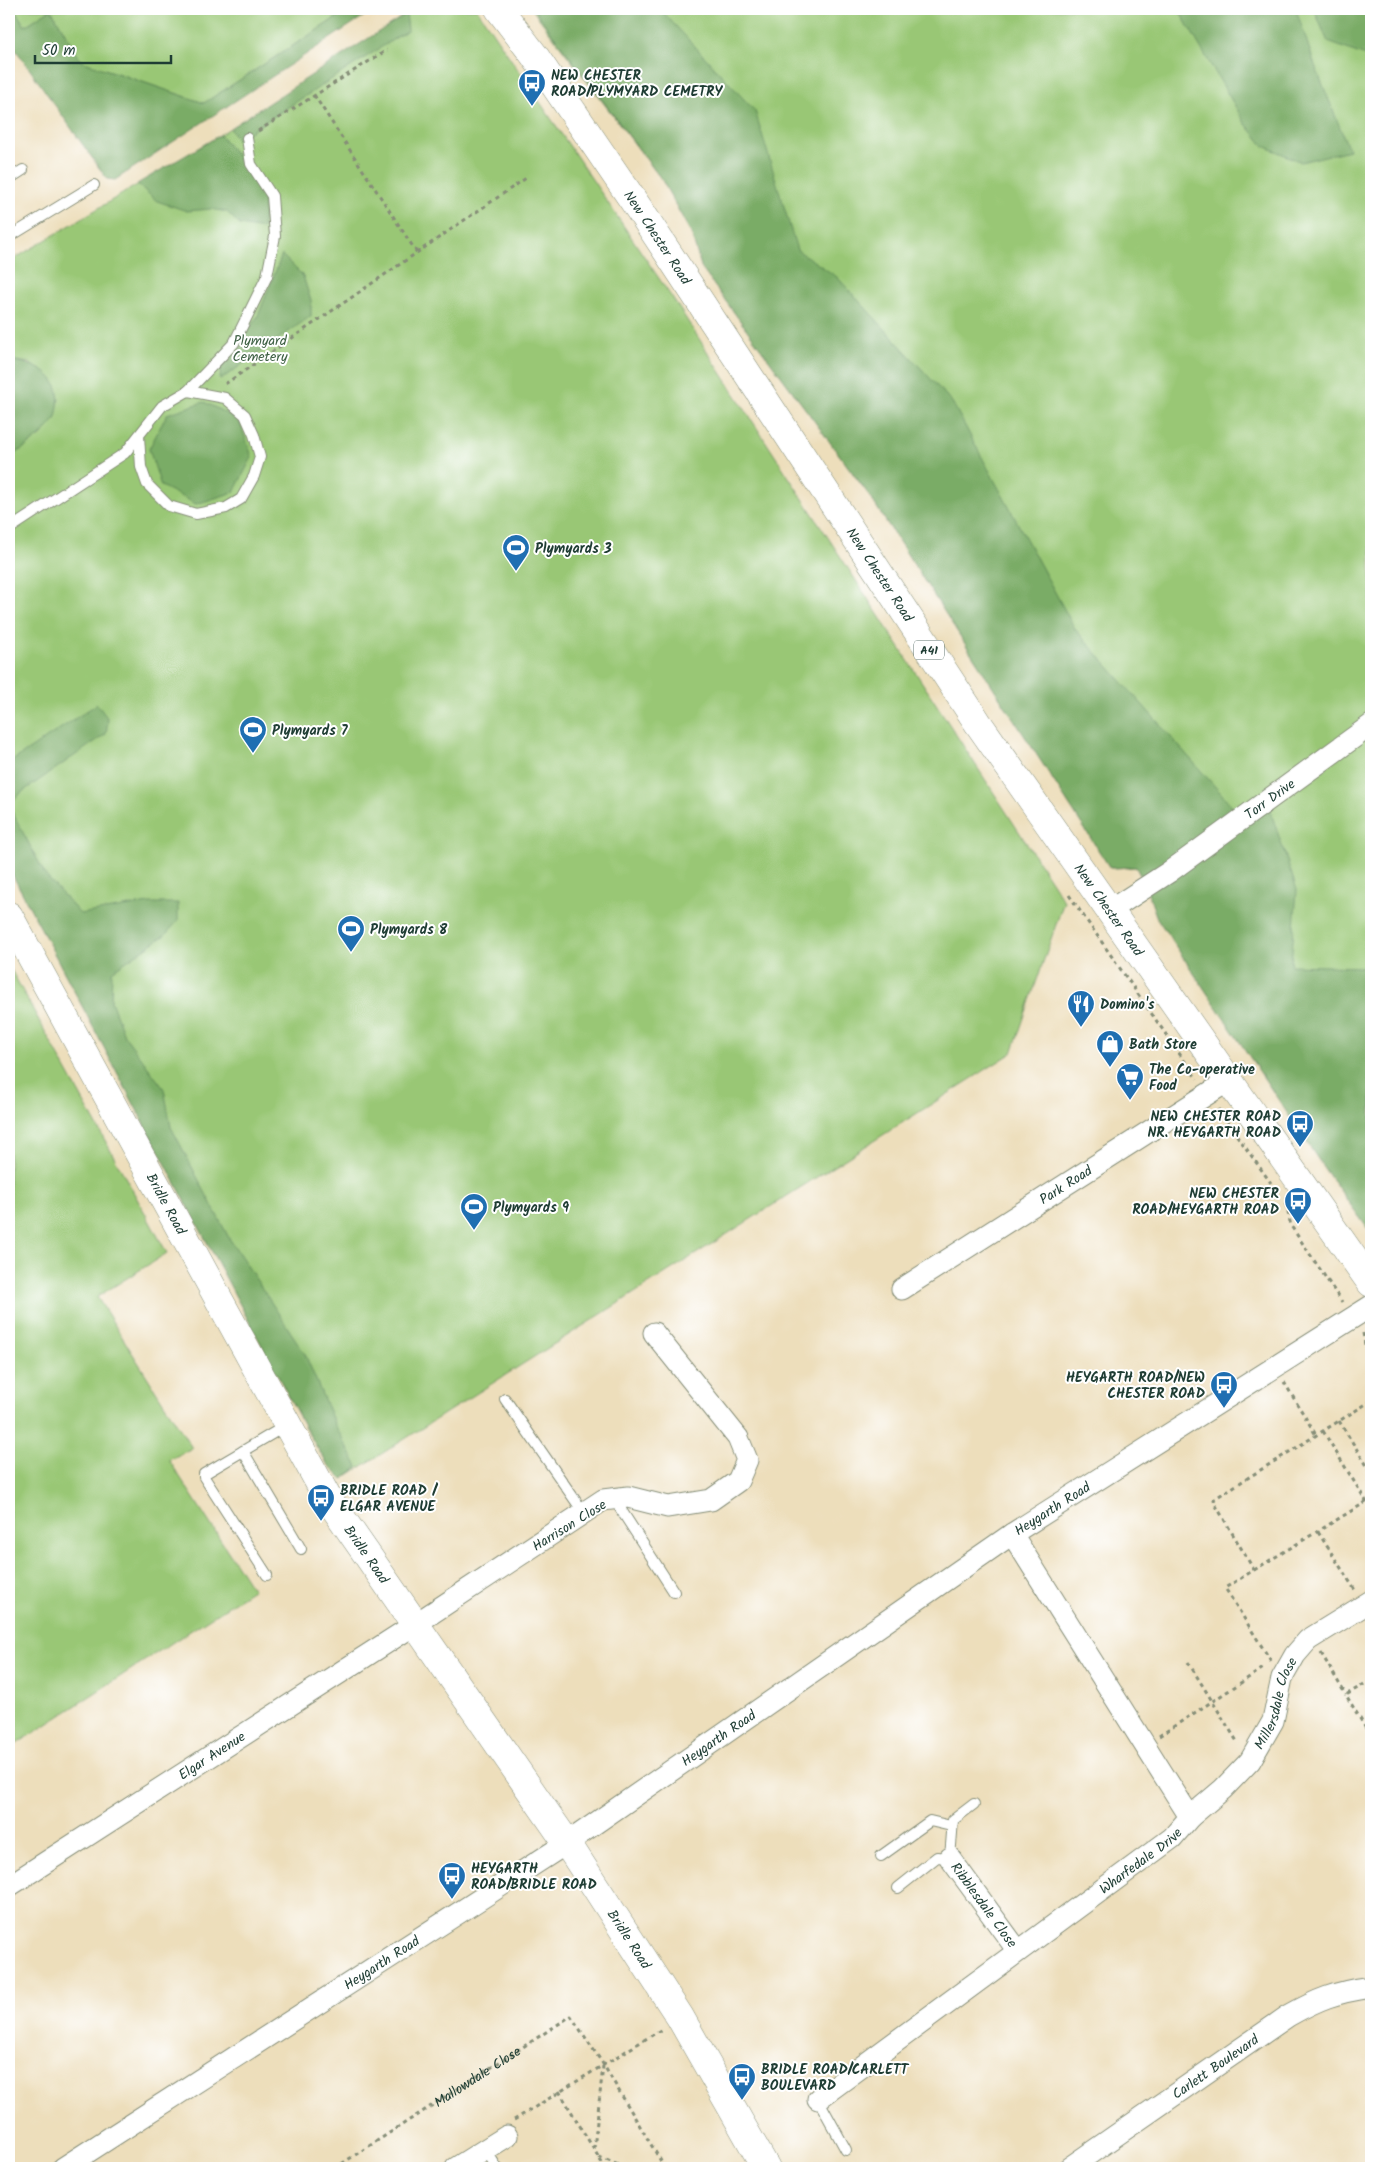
<svg xmlns="http://www.w3.org/2000/svg" width="1380" height="2177" viewBox="0 0 1380 2177" font-family="Kalam,sans-serif">
<style>
.green{fill:#99c775;stroke:#5c8254}
.forest{fill:#7aac66;stroke:#4c744d}
.lines{fill:none;stroke-linecap:round;stroke-linejoin:round}
.lane-casing{stroke:#868e78;stroke-width:12}
.street-casing{stroke:#868e78;stroke-width:23}
.secondary-casing{stroke:#868e78;stroke-width:29}
.highway-casing{stroke:#868e78;stroke-width:29}
.path{stroke:#868e78;stroke-width:3;stroke-dasharray:4 4;stroke-linecap:butt}
.lane{stroke:#fff;stroke-width:10}
.street{stroke:#fff;stroke-width:21}
.secondary{stroke:#fff;stroke-width:28}
.highway{stroke:#fff;stroke-width:28}
.labels{text-anchor:middle;stroke-width:4;stroke-linejoin:round;paint-order:stroke}
.shield{fill:#fff;stroke:#627771;stroke-width:1}
.shield-label{font-size:12px;font-weight:bold;fill:#1f3d34}
.poi-label{font-size:14px;font-weight:bold;fill:#1f3d34;stroke:#fff;text-anchor:start}
.street-label{font-size:14px;fill:#1f3d34;stroke:#fff}
.park-label{font-size:14px;fill:#3e6044;stroke:#fff}
</style>
<rect width="100%" height="100%" fill="#fff"/>
<filter id="ink" filterUnits="userSpaceOnUse"><feTurbulence type="fractalNoise" baseFrequency=".02" numOctaves="2"/><feDisplacementMap in="SourceGraphic" scale="10" xChannelSelector="R" yChannelSelector="G"/><feConvolveMatrix kernelMatrix="1 2 1 2 8 2 1 2 1" color-interpolation-filters="sRGB"/></filter>
<filter id="wash" filterUnits="userSpaceOnUse"><feTurbulence type="fractalNoise" baseFrequency=".0096" numOctaves="4" result="noise"/><feDisplacementMap in="SourceGraphic" scale="20" xChannelSelector="R" yChannelSelector="G"/><feGaussianBlur stdDeviation="1.12" result="paint"/><feColorMatrix in="noise" values="0 0 0 0 0 0 0 0 0 0 0 0 0 0 0 0 0 1.4 0 .05"/><feComposite in="paint" operator="in"/></filter>
<g filter="url(#wash)">
<rect width="100%" height="100%" fill="#eddebb"/>
<g class="green">
<polygon points="14,9 350,9 204,103 81,61 51,9 25,26"/>
<polygon points="415,9 477,9 681,311 1064,901 1012,1053 342,1479 328,1465 307,1431 9,868 9,458 41,436 55,419 59,398 30,363 9,360 9,262 210,141"/>
<polygon points="532,9 1371,9 1371,1233 1326,1171 1157,918 1146,887 1136,867 1110,868 869,495 702,269 691,233 662,180"/>
<polygon points="9,966 167,1253 97,1297 192,1448 169,1460 253,1590 9,1749"/>
</g>
<g class="forest">
<polygon points="9,9 14,9 25,26 51,9 81,61 204,103 350,9 375,9 115,180 107,179 16,50 9,45"/>
<polygon points="534,9 660,9 755,111 797,250 837,277 952,402 1075,629 1243,818 1267,801 1297,890 1291,965 1361,967 1371,976 1371,1233 1326,1171 1157,918 1146,887 1136,867 1110,868 869,495 702,269 691,233 662,180"/>
<polygon points="1178,9 1296,9 1314,63 1349,150 1301,162 1264,146 1245,123"/>
<polygon points="1314,9 1371,9 1371,58 1328,42"/>
<polygon points="406,14 408,30 237,140 230,128"/>
<polygon points="220,135 238,157 264,198 263,229 240,225 227,212 211,209 187,211 157,201 137,184"/>
<polygon points="282,255 303,276 311,301 311,316 220,380 221,367 258,316"/>
<path d="M 9,360 C 35,364 63,374 58,406 C 57,411 57,417 54,421 C 42,437 25,447 9,458 Z"/>
<polygon points="204,402 239,420 252,457 234,492 196,504 161,486 149,449 167,414"/>
<polygon points="97,704 108,719 106,734 22,792 9,806 46,876 80,914 149,903 178,903 178,921 165,935 112,971 111,1001 124,1035 164,1089 171,1127 229,1238 305,1354 334,1423 358,1467 342,1479 328,1465 307,1431 9,868 9,763"/>
</g>
</g>
<g filter="url(#ink)">
<g class="lines">
<defs>
<g id="lane">
<polyline points="9,179 23,170"/>
<polyline points="9,237 94,185"/>
<polyline points="139,436 141,467 147,484 169,506 196,514 226,508 241,499 254,476 260,457 254,435 245,415 225,398 188,391"/>
<polyline points="9,529 125,453 162,406 188,391 234,343 267,276 275,236 272,196 251,164 247,138"/>
<polyline points="505,1399 584,1513"/>
<polyline points="243,1451 301,1549"/>
<polyline points="614,1499 674,1592"/>
<polyline points="267,1575 204,1477 204,1474 287,1425"/>
<polyline points="881,1856 930,1821 951,1826"/>
<polyline points="898,1888 937,1857 950,1858 953,1820 974,1804"/>
<polyline points="818,2099 846,2150"/>
<polyline points="486,2150 497,2168"/>
</g>
<g id="street">
<path id="s2" d="M 1109,911 L 1169,872 L 1371,725"/>
<path id="s3" d="M 902,1289 L 1228,1081"/>
<path id="s4" d="M 1190,1817 L 1223,1789 L 1250,1761 L 1273,1721 L 1282,1678 L 1295,1655 L 1308,1640 L 1371,1601"/>
<path id="s5" d="M 950,1858 L 1018,1951"/>
<path id="s6" d="M 9,1886 L 414,1625 L 603,1500 L 628,1497 L 668,1507 L 711,1500 L 738,1481 L 747,1460 L 738,1438 L 654,1333"/>
<path id="s7" d="M 818,2099 L 1172,1838 L 1190,1817 L 1012,1534"/>
<path id="s8" d="M 63,2168 L 567,1843 L 1012,1534 L 1371,1306"/>
<polyline points="456,2168 507,2136"/>
<path id="s9" d="M 1069,2168 L 1288,2016 C 1318,1999 1336,1992 1371,1987"/>
</g>
<g id="secondary">
<path id="s10" d="M 9,916 L 327,1497 L 567,1843 L 680,2017 L 766,2168"/>
</g>
<g id="highway">
<path id="s11" d="M 499,9 L 534,55 L 639,209 L 978,723 L 1371,1283"/>
</g>
</defs>
<use href="#lane" class="lane-casing"/>
<use href="#street" class="street-casing"/>
<use href="#secondary" class="secondary-casing"/>
<use href="#highway" class="highway-casing"/>
<g class="path">
<polyline points="314,95 417,253"/>
<polyline points="258,131 387,50"/>
<polyline points="225,384 526,178"/>
<polyline points="1069,895 1197,1079"/>
<polyline points="1218,1109 1271,1183"/>
<polyline points="1286,1204 1291,1226 1342,1302"/>
<polyline points="1363,1333 1366,1351 1371,1359"/>
<polyline points="1284,1382 1316,1435"/>
<polyline points="1339,1421 1371,1472"/>
<polyline points="1323,1431 1371,1509"/>
<polyline points="1318,1532 1355,1590"/>
<polyline points="1254,1570 1371,1499"/>
<polyline points="1321,1653 1346,1695"/>
<polyline points="1271,1661 1225,1588 1254,1570 1215,1504 1214,1499 1371,1401"/>
<polyline points="1188,1662 1238,1743"/>
<polyline points="1371,1680 1346,1695 1371,1737"/>
<polyline points="1159,1736 1265,1667"/>
<polyline points="559,2091 605,2168"/>
<polyline points="514,2120 662,2029"/>
<polyline points="594,2149 603,2066"/>
<polyline points="599,2157 626,2168"/>
<path id="s1" d="M 335,2168 L 571,2016 L 603,2064 L 665,2168"/>
</g>
<use href="#lane" class="lane"/>
<use href="#street" class="street"/>
<use href="#secondary" class="secondary"/>
<use href="#highway" class="highway"/>
</g>
</g>
<defs>
<symbol id="bus-pin" viewBox="-11 -11 22 30"><path d="M0 17L-7.5 6A9.5 9.5 0 1 1 7.5 6Z" fill="#1f6fb2" stroke="#fff"/><path d="M-5-6H5V4H4V6H2V4H-2V6H-4V4H-5ZM-3.5-4V0h7V-4ZM-3.5 1.2v1.5H-2V1.2ZM2 1.2v1.5H3.5V1.2Z" fill="#fff"/></symbol>
<symbol id="stadium-pin" viewBox="-11 -11 22 30"><path d="M0 17L-7.5 6A9.5 9.5 0 1 1 7.5 6Z" fill="#1f6fb2" stroke="#fff"/><path d="M0-5a6.5 5 0 1 0 0 10a6.5 5 0 1 0 0-10ZM-3.5-1.8h7v3.6h-7Z" fill="#fff"/></symbol>
<symbol id="restaurant-pin" viewBox="-11 -11 22 30"><path d="M0 17L-7.5 6A9.5 9.5 0 1 1 7.5 6Z" fill="#1f6fb2" stroke="#fff"/><path d="M-5-6h1v4h1v-4h1v4h1v-4h1v5L-1.5 .5V6h-2V.5L-5-1ZM5-6V6H3V1.5H1.5Q1.5-4 5-6Z" fill="#fff"/></symbol>
<symbol id="shop-pin" viewBox="-11 -11 22 30"><path d="M0 17L-7.5 6A9.5 9.5 0 1 1 7.5 6Z" fill="#1f6fb2" stroke="#fff"/><path d="M-5-2.5h2.3a2.7 3.5 0 0 1 5.4 0H5L5.5 6h-11ZM-1.5-2.5h3a1.5 2.3 0 0 0-3 0Z" fill="#fff"/></symbol>
<symbol id="supermarket-pin" viewBox="-11 -11 22 30"><path d="M0 17L-7.5 6A9.5 9.5 0 1 1 7.5 6Z" fill="#1f6fb2" stroke="#fff"/><path d="M-6-5.5h2.5l.6 2H6L4.5 2H-2.5L-4.4-4H-6ZM-1.5 3.2a1.3 1.3 0 1 0 .1 0ZM3 3.2a1.3 1.3 0 1 0 .1 0Z" fill="#fff"/></symbol>
</defs>
<g fill-rule="evenodd">
<use href="#bus-pin" x="516" y="67" width="32" height="43"/>
<use href="#stadium-pin" x="500" y="532" width="32" height="43"/>
<use href="#stadium-pin" x="237" y="714" width="32" height="43"/>
<use href="#stadium-pin" x="335" y="913" width="32" height="43"/>
<use href="#restaurant-pin" x="1065" y="988" width="32" height="43"/>
<use href="#shop-pin" x="1094" y="1028" width="32" height="43"/>
<use href="#supermarket-pin" x="1114" y="1061" width="32" height="43"/>
<use href="#bus-pin" x="1284" y="1108" width="32" height="43"/>
<use href="#bus-pin" x="1282" y="1185" width="32" height="43"/>
<use href="#stadium-pin" x="458" y="1191" width="32" height="43"/>
<use href="#bus-pin" x="1208" y="1369" width="32" height="43"/>
<use href="#bus-pin" x="305" y="1482" width="32" height="43"/>
<use href="#bus-pin" x="436" y="1860" width="32" height="43"/>
<use href="#bus-pin" x="726" y="2061" width="32" height="43"/>
</g>
<g class="labels">
<rect class="shield" x="914" y="640.5" width="30" height="19" rx="4"/>
<g class="shield-label">
<text x="929" y="654">A41</text>
</g>
<g class="poi-label">
<text x="551" y="80">NEW CHESTER<tspan x="551" dy="16">ROAD/PLYMYARD CEMETRY</tspan></text>
<text x="535" y="553">Plymyards 3</text>
<text x="272" y="735">Plymyards 7</text>
<text x="370" y="934">Plymyards 8</text>
<text x="1100" y="1009">Domino's</text>
<text x="1129" y="1049">Bath Store</text>
<text x="1149" y="1074">The Co-operative<tspan x="1149" dy="16">Food</tspan></text>
<text x="1281" y="1121" text-anchor="end">NEW CHESTER ROAD<tspan x="1281" dy="16">NR. HEYGARTH ROAD</tspan></text>
<text x="1279" y="1198" text-anchor="end">NEW CHESTER<tspan x="1279" dy="16">ROAD/HEYGARTH ROAD</tspan></text>
<text x="493" y="1212">Plymyards 9</text>
<text x="1205" y="1382" text-anchor="end">HEYGARTH ROAD/NEW<tspan x="1205" dy="16">CHESTER ROAD</tspan></text>
<text x="340" y="1495">BRIDLE ROAD /<tspan x="340" dy="16">ELGAR AVENUE</tspan></text>
<text x="471" y="1873">HEYGARTH<tspan x="471" dy="16">ROAD/BRIDLE ROAD</tspan></text>
<text x="761" y="2074">BRIDLE ROAD/CARLETT<tspan x="761" dy="16">BOULEVARD</tspan></text>
</g>
<g class="street-label">
<text dy="5" stroke="none"><textPath href="#s11" startOffset="278">New Chester Road</textPath></text>
<text dy="5" stroke="none"><textPath href="#s11" startOffset="682">New Chester Road</textPath></text>
<text dy="5" stroke="none"><textPath href="#s2" startOffset="196">Torr Drive</textPath></text>
<text dy="5" stroke="none"><textPath href="#s11" startOffset="1088">New Chester Road</textPath></text>
<text dy="5" stroke="none"><textPath href="#s3" startOffset="194">Park Road</textPath></text>
<text dy="5" stroke="none"><textPath href="#s10" startOffset="328">Bridle Road</textPath></text>
<text dy="5" stroke="none"><textPath href="#s8" startOffset="1189">Heygarth Road</textPath></text>
<text transform="translate(569 1525) rotate(-32)" y="5">Harrison Close</text>
<text dy="5" stroke="none"><textPath href="#s10" startOffset="732">Bridle Road</textPath></text>
<text dy="5" stroke="none"><textPath href="#s4" startOffset="146">Millersdale Close</textPath></text>
<text dy="5" stroke="none"><textPath href="#s8" startOffset="784">Heygarth Road</textPath></text>
<text dy="5" stroke="none"><textPath href="#s6" startOffset="241">Elgar Avenue</textPath></text>
<text dy="5" stroke="none"><textPath href="#s7" startOffset="401">Wharfedale Drive</textPath></text>
<text dy="5" stroke="none"><textPath href="#s5" startOffset="58">Ribblesdale Close</textPath></text>
<text dy="5" stroke="none"><textPath href="#s10" startOffset="1198">Bridle Road</textPath></text>
<text dy="5" stroke="none"><textPath href="#s8" startOffset="379">Heygarth Road</textPath></text>
<text dy="5" stroke="none"><textPath href="#s9" startOffset="178">Carlett Boulevard</textPath></text>
<text dy="5" stroke="none"><textPath href="#s1" startOffset="169">Mallowdale Close</textPath></text>
</g>
<g class="park-label">
<text x="260" y="345">Plymyard<tspan x="260" dy="16">Cemetery</tspan></text>
</g>
</g>
<rect width="1380" height="2177" fill="none" stroke="#fff" stroke-width="30"/>
<path d="M35 55v8h136v-8" fill="none" stroke="#1f3d34" stroke-width="2.5"/>
<text x="42" y="55" font-size="15" fill="#1f3d34" stroke="#ffffff" stroke-width="4" paint-order="stroke">50 m</text>
</svg>
